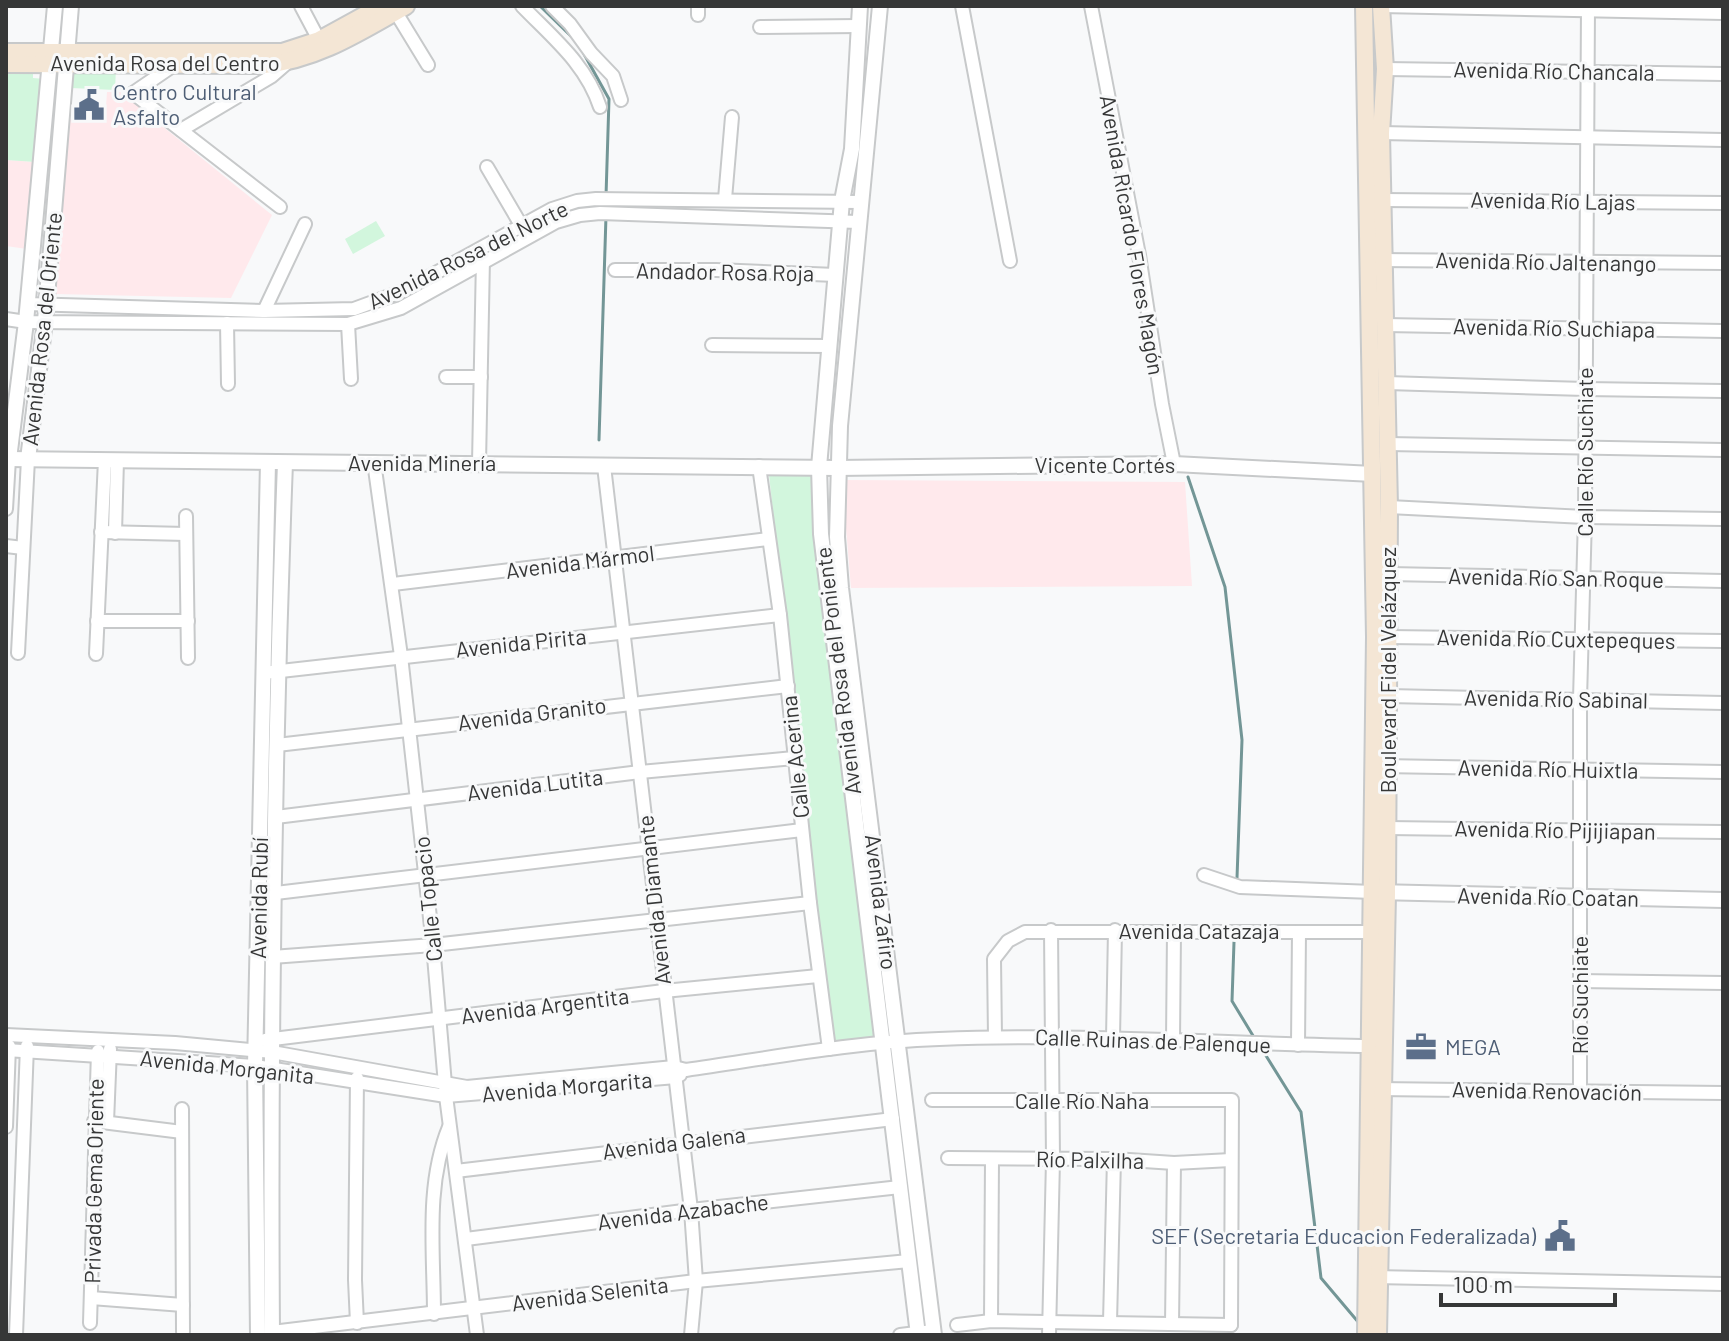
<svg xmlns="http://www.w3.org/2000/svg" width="1729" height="1341" viewBox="0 0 1729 1341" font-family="Barlow,sans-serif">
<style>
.education{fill:#ffe9ec}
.green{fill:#d2f6dd}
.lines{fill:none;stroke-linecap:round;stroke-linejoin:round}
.stream{stroke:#739696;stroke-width:3}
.minor-casing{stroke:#c7c9ca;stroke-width:16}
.tertiary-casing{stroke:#c7c9ca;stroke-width:18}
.secondary-casing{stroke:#c7c9ca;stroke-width:20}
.minor{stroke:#fff;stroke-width:12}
.tertiary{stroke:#fff;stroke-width:14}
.secondary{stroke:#f4e6d5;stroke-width:16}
.labels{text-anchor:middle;stroke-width:6;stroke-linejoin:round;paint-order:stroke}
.street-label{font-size:22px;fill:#363737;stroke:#f8f9fa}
.service-label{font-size:22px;fill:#4e5e75;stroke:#f8f9fa;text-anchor:start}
</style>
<rect width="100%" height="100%" fill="#f8f9fa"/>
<g class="education">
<polygon points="107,92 120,92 272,215 231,298 54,294 67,119 105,121"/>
<polygon points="6,160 36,162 27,249 6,246"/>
<polygon points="842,480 1185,482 1192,586 851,588"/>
</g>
<g class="green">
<polygon points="72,67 116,68 115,90 71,88"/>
<polygon points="6,68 33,68 33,78 45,79 36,162 6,160"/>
<polygon points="376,221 385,236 353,254 345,239"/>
<polygon points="814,470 877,1040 832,1045 769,475"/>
</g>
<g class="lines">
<g class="stream">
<polyline points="540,6 576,41"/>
<polyline points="584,54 609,99 606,196"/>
<polyline points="599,440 606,216"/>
<polyline points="1188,477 1225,587 1242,740 1237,878"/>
<polyline points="1234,942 1232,1001 1255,1039"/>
<polyline points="1260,1046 1301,1112 1321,1278 1359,1323"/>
</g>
<defs>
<g id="minor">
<polyline points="301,6 319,40"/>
<polyline points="392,6 428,65"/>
<path d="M 522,6 C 553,38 586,64 600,107"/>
<polyline points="552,6 570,24 591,53 613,76 621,100"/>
<polyline points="962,6 1010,261"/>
<polyline points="1091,6 1139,255 1162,404 1174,464"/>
<polyline points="1381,6 1723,13"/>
<polyline points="698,15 698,6"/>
<polyline points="760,27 859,26"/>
<polyline points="174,65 133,93 280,207"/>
<polyline points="1385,69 1723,74"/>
<polyline points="181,130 272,76 287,63"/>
<polyline points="1381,133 1723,140"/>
<polyline points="487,167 521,225"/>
<polyline points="725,199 732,117"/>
<polyline points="1383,200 1723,203"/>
<polyline points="1378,260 1723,263"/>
<polyline points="615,270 716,270 836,275"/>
<polyline points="27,304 264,311 354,309 403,291 552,209 577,201 596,199 860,202"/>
<polyline points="264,311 305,224"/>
<polyline points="6,319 26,322 348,324 401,308 556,222 580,215 600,213 858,222"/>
<polyline points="227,323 228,384"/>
<polyline points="348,324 351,379"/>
<polyline points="1385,325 1723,331"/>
<polyline points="712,345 829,346"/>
<polyline points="446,377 481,377"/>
<polyline points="1387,383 1585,389 1723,391"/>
<polyline points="1388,444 1723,450"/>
<polyline points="374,462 401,656 433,945 446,1096 477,1335"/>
<polyline points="479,463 483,258"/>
<polyline points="604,466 691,1210 696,1281 691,1335"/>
<polyline points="759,466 780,615 810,903 829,1049"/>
<polyline points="1389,507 1585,517 1723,519"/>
<polyline points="6,509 9,459"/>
<polyline points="186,516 188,658"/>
<polyline points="101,532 186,534"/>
<polyline points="115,533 117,460"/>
<polyline points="6,546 23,548"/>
<polyline points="1389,574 1723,581"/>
<polyline points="393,584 768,539"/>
<polyline points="97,621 188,621"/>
<polyline points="1389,637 1723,641"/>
<polyline points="18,653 28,459"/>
<polyline points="96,654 105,460"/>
<polyline points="263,673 780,615"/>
<polyline points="1388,696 1723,703"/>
<polyline points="277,745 788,686"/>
<polyline points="1382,766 1723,772"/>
<polyline points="276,817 640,772 794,758"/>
<polyline points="1387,828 1723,832"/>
<polyline points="1204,875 1240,887 1373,892"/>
<polyline points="259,895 802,830"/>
<polyline points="272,957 433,945 810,903"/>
<polyline points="1579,981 1723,983"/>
<path d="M 6,1035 L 175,1043 L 272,1052 L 467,1087 L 674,1067 L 686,1070 C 770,1058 854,1042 939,1039 C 1083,1033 1227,1044 1371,1046"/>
<polyline points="995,1037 994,959 1008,941 1025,932 1372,932"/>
<polyline points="1113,1038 1115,930"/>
<polyline points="265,1040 664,991 818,976"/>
<polyline points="1173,1041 1174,932"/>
<polyline points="1298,1045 1299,932"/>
<polyline points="6,1050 255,1066 446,1096 676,1077 680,1075"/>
<polyline points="357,1078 355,1280 357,1323"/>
<polyline points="1377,1089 1723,1093"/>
<polyline points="1580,1092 1580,699 1585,517 1588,6"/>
<polyline points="932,1100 1232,1100 1231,1325"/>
<polyline points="182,1109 183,1332"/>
<polyline points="94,1121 182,1132"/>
<polyline points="107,1122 110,1049"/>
<polyline points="6,1127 9,1046"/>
<polyline points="948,1158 1114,1159 1174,1163 1231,1160"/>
<polyline points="456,1171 893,1119"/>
<polyline points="466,1239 691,1210 900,1187"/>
<polyline points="1374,1277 1723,1284"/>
<polyline points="91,1298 183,1305"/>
<path d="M 434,1314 C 434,1252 425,1185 449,1127"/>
<polyline points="991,1321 992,1159"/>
<polyline points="1110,1322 1114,1159"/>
<polyline points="90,1323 98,1051"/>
<polyline points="1172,1324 1174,1163"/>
<polyline points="957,1325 991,1321 1231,1325"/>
<polyline points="272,1332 696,1281 909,1261"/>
<polyline points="16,1335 27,1046"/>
<polyline points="900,1335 933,1331"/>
<polyline points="1049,1335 1053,1160 1051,930"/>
</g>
<g id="tertiary">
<polyline points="860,6 852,149 842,201 819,467 821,534 918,1335"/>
<polyline points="880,6 840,426 837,537 841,588 934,1335"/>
<polyline points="6,459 837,468 1174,464 1373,474"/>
<polyline points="9,459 26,322 55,6"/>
<polyline points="28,459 45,321 71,6"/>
<polyline points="1376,892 1723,900"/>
<polyline points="258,1335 255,1066 268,462"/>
<path d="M 272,1335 C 270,1044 274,753 285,463"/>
</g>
<g id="secondary">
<polyline points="1364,6 1375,637 1366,1335"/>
<polyline points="6,52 282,52 319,40 381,6"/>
<path d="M 6,64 L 264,65 C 317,60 360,32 406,6"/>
<polyline points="1378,1335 1387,894 1389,507 1381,133 1385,69 1381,6"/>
</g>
</defs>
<use href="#minor" class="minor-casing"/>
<use href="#tertiary" class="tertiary-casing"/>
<use href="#secondary" class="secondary-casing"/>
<use href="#minor" class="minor"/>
<use href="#tertiary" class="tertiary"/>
<use href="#secondary" class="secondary"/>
</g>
<defs>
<symbol id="civic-bare" viewBox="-9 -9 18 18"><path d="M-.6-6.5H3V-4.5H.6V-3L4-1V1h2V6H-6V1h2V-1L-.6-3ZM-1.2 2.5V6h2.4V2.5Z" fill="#5c6f8a" stroke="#f8f9fa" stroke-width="2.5" paint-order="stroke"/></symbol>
<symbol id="office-bare" viewBox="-9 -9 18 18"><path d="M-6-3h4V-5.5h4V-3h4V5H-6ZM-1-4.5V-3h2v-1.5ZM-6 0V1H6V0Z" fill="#5c6f8a" stroke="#f8f9fa" stroke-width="2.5" paint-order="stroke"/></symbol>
</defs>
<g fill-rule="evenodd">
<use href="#civic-bare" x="67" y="83" width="44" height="44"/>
<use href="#office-bare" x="1399" y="1025" width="44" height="44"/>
<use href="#civic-bare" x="1538" y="1214" width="44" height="44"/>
</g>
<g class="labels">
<g class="street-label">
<text x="165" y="71">Avenida Rosa del Centro</text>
<text transform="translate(1554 71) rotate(1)" y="8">Avenida Río Chancala</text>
<text transform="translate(1553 201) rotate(1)" y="8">Avenida Río Lajas</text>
<text transform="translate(1132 235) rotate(80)" y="8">Avenida Ricardo Flores Magón</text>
<text transform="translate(468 255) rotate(-26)" y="8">Avenida Rosa del Norte</text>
<text transform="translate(1546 262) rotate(1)" y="8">Avenida Río Jaltenango</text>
<text transform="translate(725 272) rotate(1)" y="8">Andador Rosa Roja</text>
<text transform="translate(1554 328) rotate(1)" y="8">Avenida Río Suchiapa</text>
<text transform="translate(42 329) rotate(-84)" y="8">Avenida Rosa del Oriente</text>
<text transform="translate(1585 452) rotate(-90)" y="8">Calle Río Suchiate</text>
<text x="422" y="471">Avenida Minería</text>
<text x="1105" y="473">Vicente Cortés</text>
<text transform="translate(580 562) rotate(-7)" y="8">Avenida Mármol</text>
<text transform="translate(1556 578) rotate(1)" y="8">Avenida Río San Roque</text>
<text transform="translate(1556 639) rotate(1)" y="8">Avenida Río Cuxtepeques</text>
<text transform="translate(521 643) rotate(-6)" y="8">Avenida Pirita</text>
<text transform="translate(1388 670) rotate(-90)" y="8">Boulevard Fidel Velázquez</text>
<text transform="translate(838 671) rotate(-97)" y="8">Avenida Rosa del Poniente</text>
<text transform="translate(1556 699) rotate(1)" y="8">Avenida Río Sabinal</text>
<text transform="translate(532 714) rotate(-7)" y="8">Avenida Granito</text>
<text transform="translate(795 757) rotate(-96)" y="8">Calle Acerina</text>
<text transform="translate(1548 769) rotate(1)" y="8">Avenida Río Huixtla</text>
<text transform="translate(535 785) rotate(-7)" y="8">Avenida Lutita</text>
<text transform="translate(1555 830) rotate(1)" y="8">Avenida Río Pijijiapan</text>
<text transform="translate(1548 897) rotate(1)" y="8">Avenida Río Coatan</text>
<text transform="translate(259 898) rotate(-89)" y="8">Avenida Rubí</text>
<text transform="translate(428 899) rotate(-96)" y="8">Calle Topacio</text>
<text transform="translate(654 900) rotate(-96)" y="8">Avenida Diamante</text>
<text transform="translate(881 902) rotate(83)" y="8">Avenida Zafiro</text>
<text x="1199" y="939">Avenida Catazaja</text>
<text transform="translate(1580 995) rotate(-90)" y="8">Río Suchiate</text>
<text transform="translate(545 1006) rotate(-7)" y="8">Avenida Argentita</text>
<text transform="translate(1153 1041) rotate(2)" y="8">Calle Ruinas de Palenque</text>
<text transform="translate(227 1067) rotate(6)" y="8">Avenida Morganita</text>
<text transform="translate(567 1087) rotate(-5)" y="8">Avenida Morgarita</text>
<text transform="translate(1547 1091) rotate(1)" y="8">Avenida Renovación</text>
<text x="1082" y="1109">Calle Río Naha</text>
<text transform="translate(674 1143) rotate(-7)" y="8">Avenida Galena</text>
<text transform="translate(1090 1160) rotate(1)" y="8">Río Palxilha</text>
<text transform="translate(94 1181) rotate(-89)" y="8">Privada Gema Oriente</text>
<text transform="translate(683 1212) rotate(-7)" y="8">Avenida Azabache</text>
<text transform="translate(590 1294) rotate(-7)" y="8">Avenida Selenita</text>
</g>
<g class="service-label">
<text x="113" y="100">Centro Cultural<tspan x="113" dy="25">Asfalto</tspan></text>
<text x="1445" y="1055">MEGA</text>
<text x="1536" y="1244" text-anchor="end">SEF (Secretaria Educacion Federalizada)</text>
</g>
</g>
<rect width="1729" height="1341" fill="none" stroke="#363737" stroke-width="16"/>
<path d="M1441 1293v12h174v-12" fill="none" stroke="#363737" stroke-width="4"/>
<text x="1453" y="1293" font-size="24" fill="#363737" stroke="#f8f9fa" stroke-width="6" paint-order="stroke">100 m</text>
</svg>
